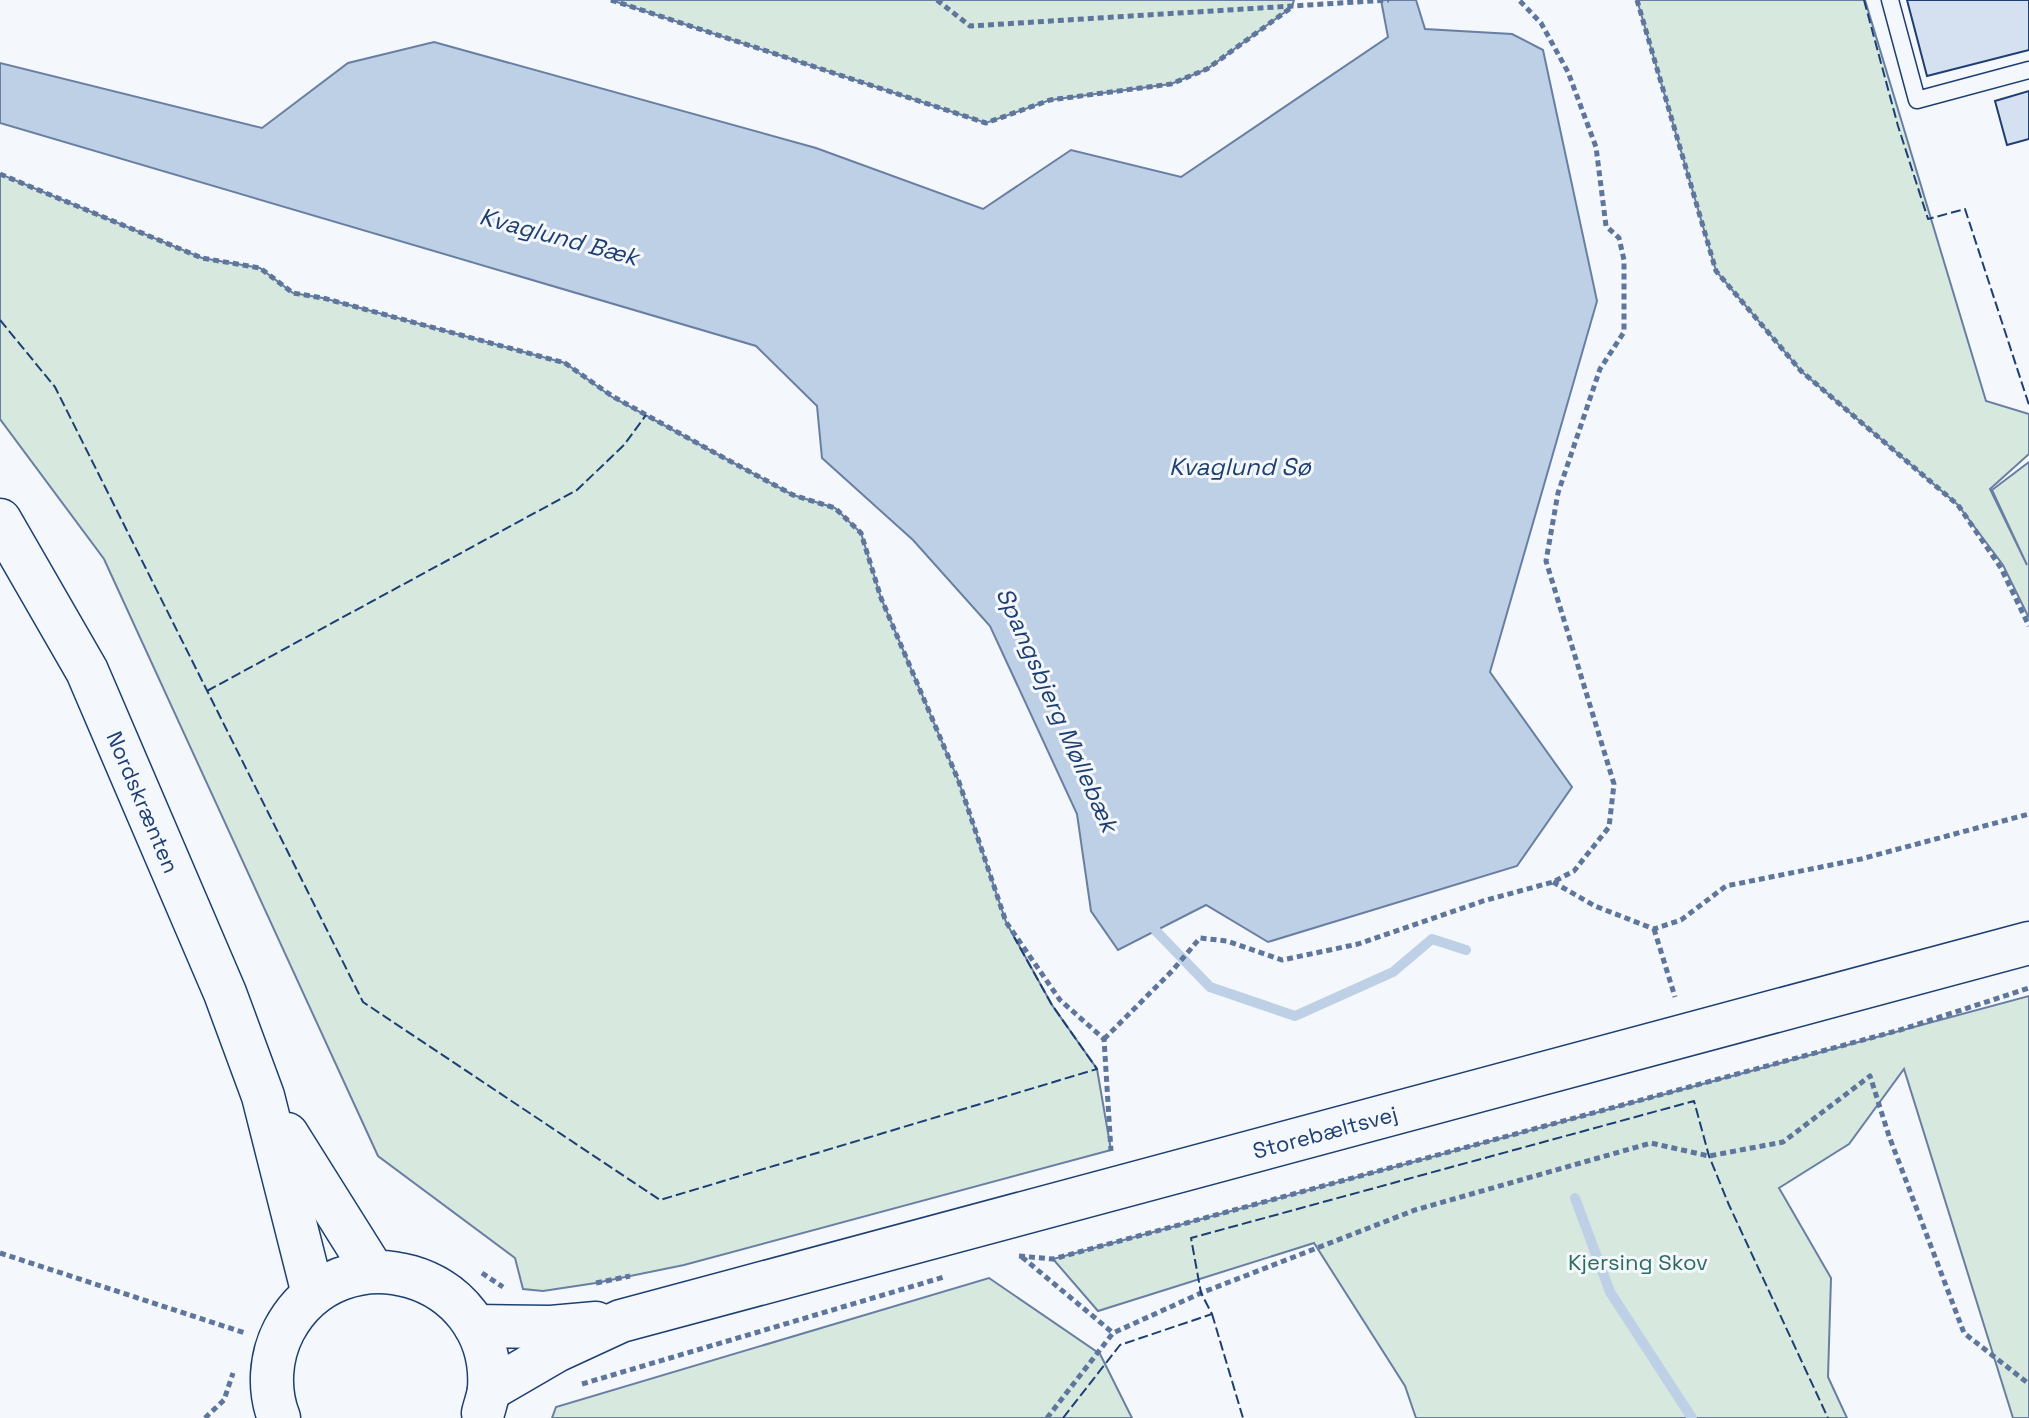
<svg xmlns="http://www.w3.org/2000/svg" width="2029" height="1418" viewBox="0 0 2029 1418" font-family="'Space Grotesk',sans-serif">
<style>
.green{fill:#d7e8df;stroke:#687fa3;stroke-width:2}
.water{fill:#bed0e5;stroke:#687fa3;stroke-width:2}
.lines{fill:none;stroke-linecap:round;stroke-linejoin:round}
.stream{stroke:#bed0e5;stroke-width:10}
.building{fill:#d5e0f0;stroke:#1d3f73;stroke-width:2}
.lane-casing{stroke:#1d3f73;stroke-width:19}
.secondary-casing{stroke:#1d3f73;stroke-width:45}
.path{stroke:#5e769c;stroke-width:5;stroke-dasharray:6 4;stroke-linecap:butt}
.lane{stroke:#f4f7fb;stroke-width:16}
.secondary{stroke:#f4f7fb;stroke-width:42}
.fence{stroke:#1d3f73;stroke-width:2;stroke-dasharray:10 4;stroke-linecap:butt}
.labels{text-anchor:middle;stroke-width:6;stroke-linejoin:round;paint-order:stroke}
.street-label{font-size:22px;fill:#1d3f73;stroke:#f4f7fb}
.park-label{font-size:22px;fill:#2c6c60;stroke:#f4f7fb}
.water-label{font-size:24px;font-style:italic;fill:#1d3f73;stroke:#f4f7fb}
</style>
<rect width="100%" height="100%" fill="#f4f7fb"/>
<g class="green">
<polygon points="611,0 1294,0 1292,7 1207,69 1171,84 1050,100 986,123"/>
<polygon points="1637,0 1865,0 1986,401 2029,414 2029,454 1990,489 2027,565 1992,490 2029,462 2029,618 2003,565 1958,505 1801,371 1716,271"/>
<polygon points="0,174 202,258 260,268 293,293 323,298 565,363 612,397 717,454 793,495 835,508 861,533 881,598 959,782 1006,922 1052,1005 1097,1069 1111,1150 684,1265 596,1283 543,1291 523,1289 515,1258 378,1156 104,559 0,419"/>
<polygon points="2029,996 2029,1418 2013,1418 1904,1069 1849,1144 1779,1188 1831,1278 1828,1377 1847,1418 1416,1418 1405,1386 1314,1243 1098,1311 1053,1259"/>
<polygon points="989,1278 1100,1354 1132,1418 552,1418 556,1407"/>
</g>
<polygon class="water" points="1381,0 1416,0 1425,29 1512,34 1543,50 1597,301 1490,672 1572,787 1517,866 1268,942 1206,905 1118,950 1091,911 1077,814 990,626 913,540 822,458 817,406 756,346 0,123 0,63 262,128 348,63 434,42 816,148 983,209 1071,150 1181,177 1388,37"/>
<g class="lines">
<g class="stream">
<polyline points="1150,919 1156,931 1210,987 1295,1016 1393,972 1432,939 1466,950"/>
<polyline points="1575,1198 1610,1292 1692,1418"/>
</g>
</g>
<g class="building">
<polygon points="1907,0 2029,0 2029,50 1927,76"/>
<polygon points="2029,91 2029,139 2007,145 1995,101"/>
</g>
<g class="lines">
<defs>
<polyline id="lane" points="1890,0 1917,100 2029,70"/>
<g id="secondary">
<polyline points="0,520 87,671 225,993 263,1096 313,1294"/>
<polyline points="287,1134 373,1271"/>
<polyline points="475,1326 551,1327 596,1323"/>
<polyline points="489,1390 556,1351 621,1321 2029,943"/>
<path d="M 279,1418 C 268,1390 270,1357 284,1330 C 340,1226 497,1272 489,1389 C 488,1397 485,1405 483,1413"/>
</g>
</defs>
<use href="#lane" class="lane-casing"/>
<use href="#secondary" class="secondary-casing"/>
<g class="path">
<polyline points="611,0 986,123 1050,100 1171,84 1207,69 1292,7"/>
<polyline points="937,0 970,26 1389,0"/>
<polyline points="1637,0 1716,271 1801,371 1958,505 2001,568 2029,626"/>
<polyline points="0,174 202,258 260,268 293,293 323,298 565,363 612,396 717,454 793,495 835,508 861,533 881,598 959,782 1006,922 1060,1000 1104,1039 1111,1151"/>
<polyline points="1553,882 1595,906 1654,929 1681,920 1726,886 1861,859 2029,814"/>
<polyline points="1654,929 1675,997"/>
<polyline points="1104,1039 1172,971 1200,938 1227,941 1282,960 1358,944 1483,901 1553,882 1574,871 1609,827 1614,784 1546,561 1558,493 1600,369 1624,332 1624,260 1619,238 1606,226 1596,147 1568,72 1541,23 1519,0"/>
<polyline points="0,1253 245,1333"/>
<polyline points="1019,1256 1053,1259 1900,1030 2029,988"/>
<polyline points="1022,1257 1113,1333"/>
<polyline points="482,1273 503,1287"/>
<polyline points="596,1283 630,1276"/>
<polyline points="582,1384 944,1277"/>
<polyline points="205,1418 224,1400 233,1373"/>
<polyline points="1047,1418 1113,1333 1201,1293 1415,1210 1651,1143 1709,1156 1783,1142 1870,1076 1889,1136 1964,1333 2029,1384"/>
</g>
<use href="#lane" class="lane"/>
<use href="#secondary" class="secondary"/>
<g class="fence">
<polyline points="1864,0 1898,126 1928,219 1965,209 2029,405"/>
<polyline points="0,320 55,387 363,1002 660,1200 1097,1069 1052,1005 1014,937"/>
<polyline points="207,691 577,490 624,445 646,415"/>
<polyline points="1212,1314 1243,1418"/>
<polyline points="1063,1418 1120,1345 1212,1314 1201,1293 1191,1238 1694,1101 1709,1156 1729,1205 1828,1418"/>
</g>
</g>
<g class="labels">
<g class="street-label">
<text transform="translate(143 802) rotate(67)" y="8">Nordskrænten</text>
<text transform="translate(1325 1132) rotate(-15)" y="8">Storebæltsvej</text>
</g>
<g class="park-label">
<text x="1638" y="1270">Kjersing Skov</text>
</g>
<g class="water-label">
<text transform="translate(559 237) rotate(15)" y="8">Kvaglund Bæk</text>
<text x="1240" y="475">Kvaglund Sø</text>
<text transform="translate(1057 710) rotate(66)" y="8">Spangsbjerg Møllebæk</text>
</g>
</g>
</svg>
